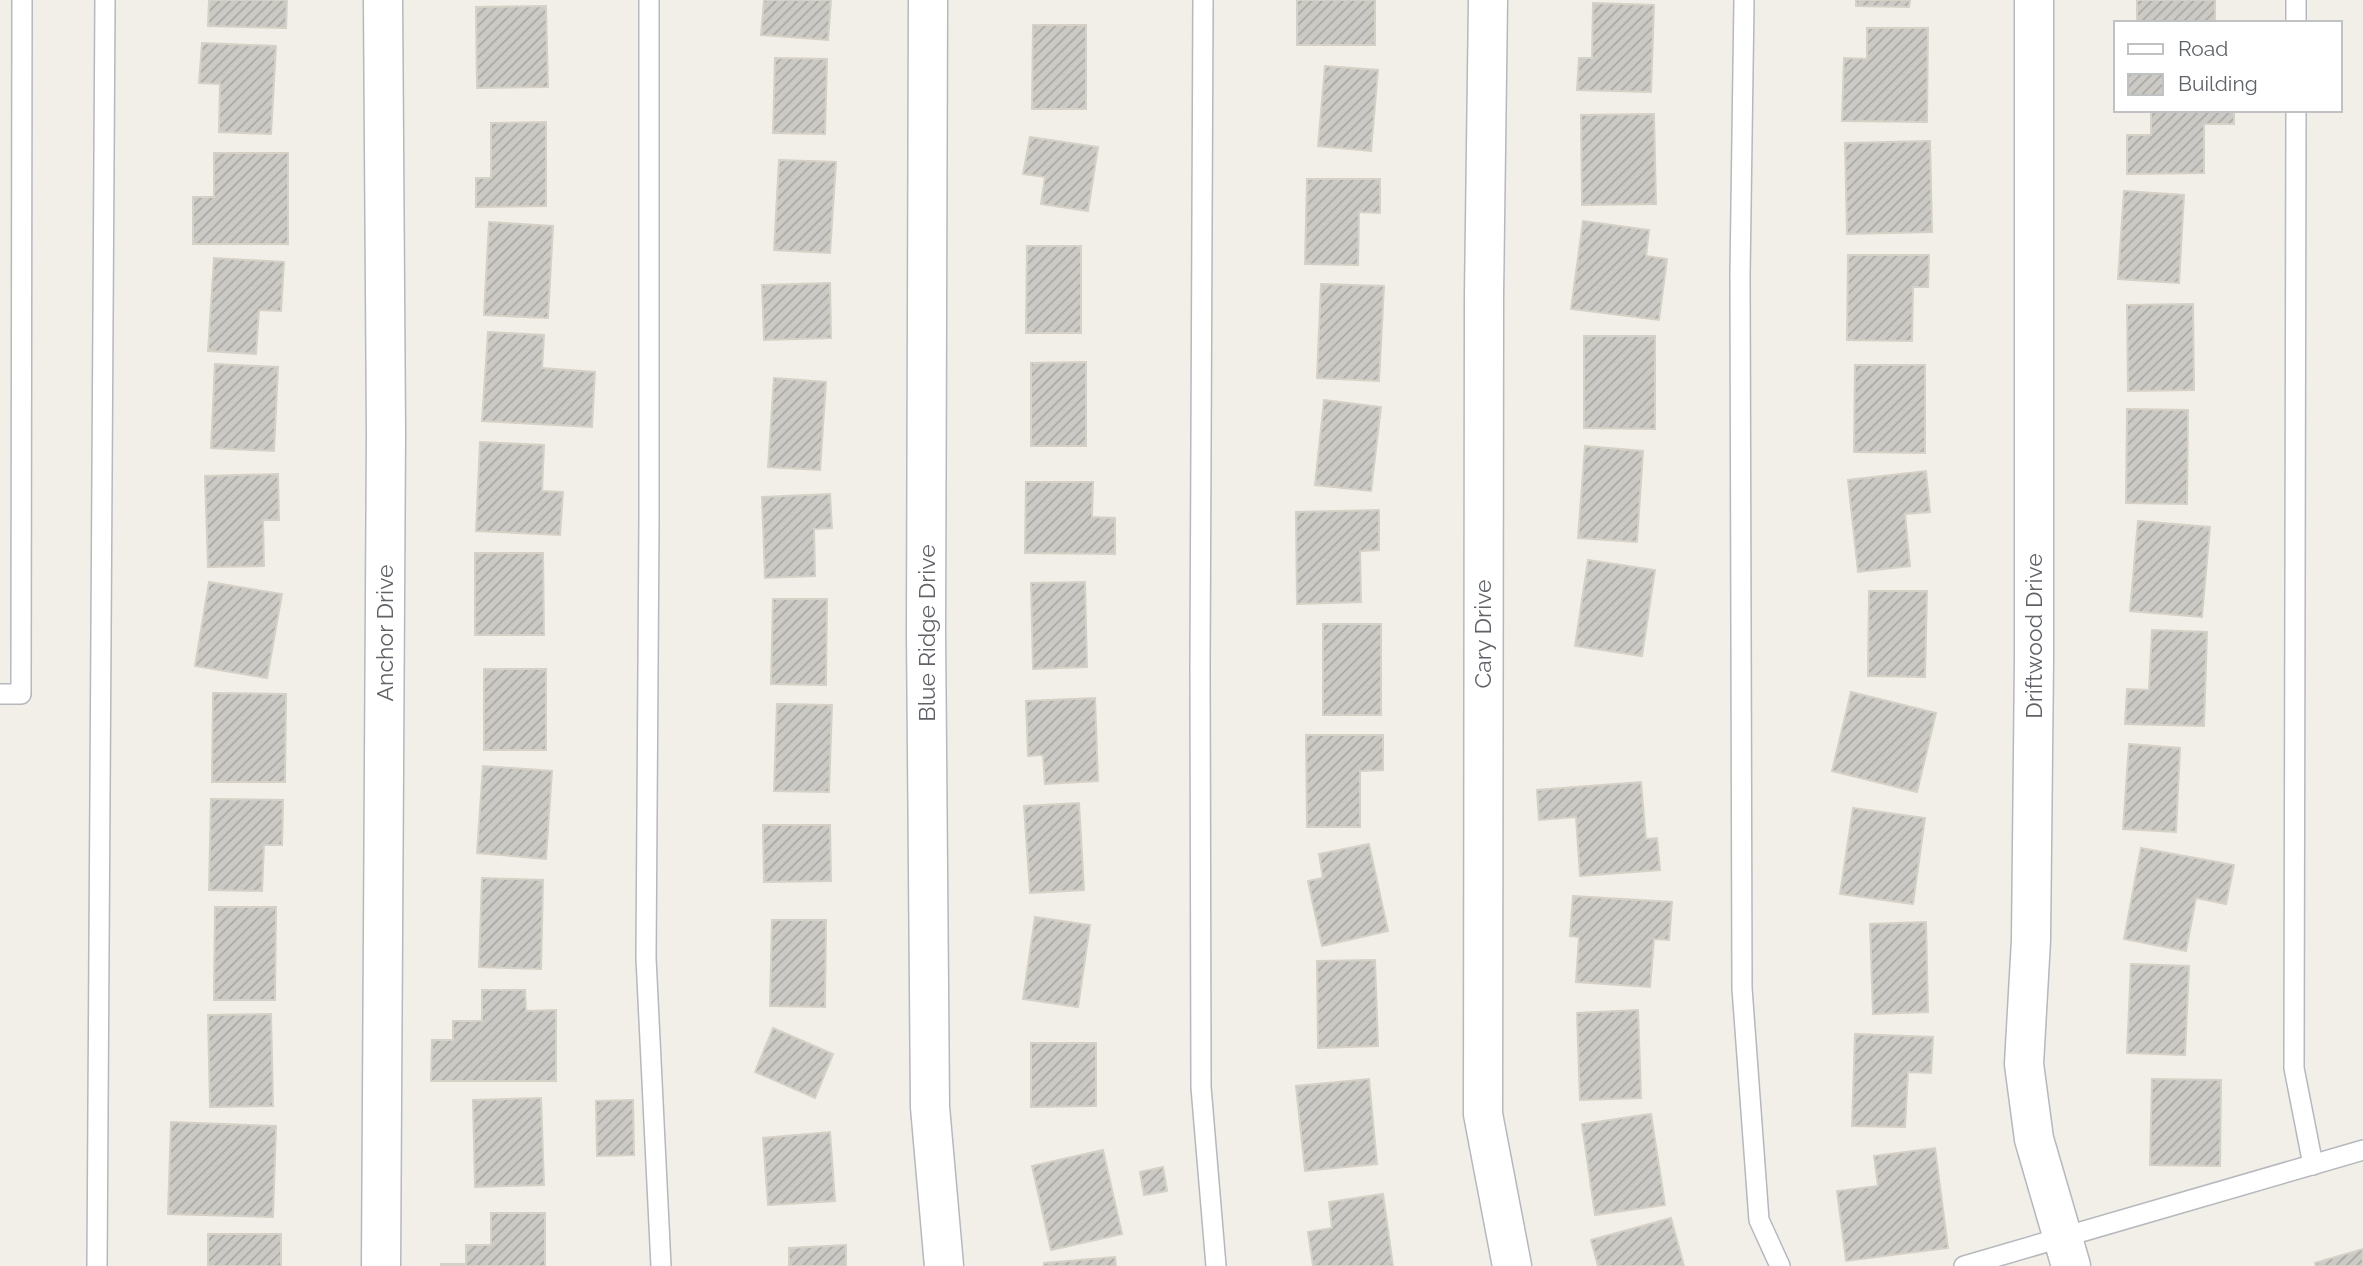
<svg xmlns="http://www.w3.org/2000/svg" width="2363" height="1266" viewBox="0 0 2363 1266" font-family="Raleway,sans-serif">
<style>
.building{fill:url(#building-hatch);stroke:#d6d1c6;stroke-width:2}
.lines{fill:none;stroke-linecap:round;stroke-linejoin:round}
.service-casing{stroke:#b5b8bc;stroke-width:22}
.minor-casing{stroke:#b5b8bc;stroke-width:41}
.service{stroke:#fff;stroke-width:19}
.minor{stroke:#fff;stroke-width:38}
.labels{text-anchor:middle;stroke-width:5;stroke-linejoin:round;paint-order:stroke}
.street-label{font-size:23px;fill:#5f6368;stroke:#fff}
</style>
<defs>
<pattern id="building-hatch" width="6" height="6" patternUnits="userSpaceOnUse" patternTransform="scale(1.75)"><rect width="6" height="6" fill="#cccac5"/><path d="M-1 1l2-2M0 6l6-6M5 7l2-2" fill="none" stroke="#a9a8a4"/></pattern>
</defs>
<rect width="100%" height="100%" fill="#f1efe8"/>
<g class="building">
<polygon points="209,0 287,0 286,28 208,26"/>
<polygon points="764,0 831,0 828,40 761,35"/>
<rect x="1297" y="0" width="78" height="45"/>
<polygon points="1856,0 1910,0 1909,7 1856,6"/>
<rect x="2137" y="0" width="78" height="23"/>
<polygon points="1593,3 1654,5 1651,92 1577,90 1579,58 1592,58"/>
<polygon points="546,6 548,87 477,88 476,7"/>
<polygon points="1033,25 1086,25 1086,109 1032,109"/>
<polygon points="1867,28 1928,28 1927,122 1842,121 1844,58 1867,59"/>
<polygon points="202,43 276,46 271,134 219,132 220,84 199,83"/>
<polygon points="775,58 827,59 825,134 773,133"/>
<polygon points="1325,66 1378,70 1371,151 1318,146"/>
<polygon points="2151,110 2234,110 2234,124 2204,124 2204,173 2127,174 2127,135 2151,135"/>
<polygon points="1654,114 1656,204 1582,205 1581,115"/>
<polygon points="546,122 546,206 476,207 476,178 491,178 491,123"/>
<polygon points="1030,137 1098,147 1088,211 1041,204 1045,177 1023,174"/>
<polygon points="1930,141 1932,232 1847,234 1845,143"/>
<polygon points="214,153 288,153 288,244 193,244 193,197 214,197"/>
<polygon points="779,160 836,162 830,253 774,250"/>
<polygon points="1307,179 1380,179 1380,213 1359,212 1358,265 1305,264"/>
<polygon points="2124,191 2184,195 2179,283 2118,279"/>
<polygon points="1583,221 1649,230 1646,256 1667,259 1659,320 1571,309"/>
<polygon points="489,222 553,226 548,318 484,315"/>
<polygon points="1027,246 1081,246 1081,333 1026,333"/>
<polygon points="1848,255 1929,255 1928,287 1913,287 1912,341 1847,340"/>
<polygon points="214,258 284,262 281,311 259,310 256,354 208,351"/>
<polygon points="830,283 831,338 764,340 762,285"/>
<polygon points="1321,284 1384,286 1379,381 1317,378"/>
<polygon points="2193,304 2194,390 2128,391 2127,305"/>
<polygon points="488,332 544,335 542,368 595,372 592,427 482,421"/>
<polygon points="1584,336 1655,336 1655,429 1584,428"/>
<polygon points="1086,362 1086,446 1031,446 1031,363"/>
<polygon points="215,364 278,367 274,451 211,448"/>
<polygon points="1855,365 1925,365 1925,453 1854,452"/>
<polygon points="774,378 826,382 820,470 768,467"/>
<polygon points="1324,400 1381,407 1371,491 1315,485"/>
<polygon points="2127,409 2188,410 2187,504 2126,503"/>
<polygon points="480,442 544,445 542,491 563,492 560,535 476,531"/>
<polygon points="1585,446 1643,451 1637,542 1578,538"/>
<polygon points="1926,471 1930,512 1905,514 1910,566 1858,572 1848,480"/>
<polygon points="278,474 279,520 263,520 264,566 208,567 205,476"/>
<polygon points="1026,482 1093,482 1092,517 1115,518 1115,554 1025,553"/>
<polygon points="830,494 832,528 814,529 815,576 765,578 762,497"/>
<polygon points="1379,510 1379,550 1360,551 1361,602 1297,604 1296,512"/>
<polygon points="2138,521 2210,527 2202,617 2130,611"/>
<polygon points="475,553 543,553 544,635 475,635"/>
<polygon points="1588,560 1655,570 1642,656 1575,646"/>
<polygon points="209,582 282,594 267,678 195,666"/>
<polygon points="1085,582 1087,667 1033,669 1031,583"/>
<polygon points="1869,591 1927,591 1925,677 1868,676"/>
<polygon points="773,599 827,599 826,685 771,684"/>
<rect x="1323" y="624" width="58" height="91"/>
<polygon points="2152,630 2207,632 2204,726 2125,724 2127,689 2149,690"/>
<rect x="484" y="669" width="62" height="81"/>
<polygon points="1851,692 1936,713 1917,792 1832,771"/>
<polygon points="213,693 286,694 285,782 212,782"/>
<polygon points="1095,698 1098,781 1045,784 1043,755 1028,756 1026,701"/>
<polygon points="777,704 832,705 829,792 774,791"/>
<polygon points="1306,735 1383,735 1383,770 1360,771 1360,827 1307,827"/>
<polygon points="2129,744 2180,748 2176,832 2123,829"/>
<polygon points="483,766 552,771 546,859 477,853"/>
<polygon points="1641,782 1646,839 1657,838 1660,870 1580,876 1576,817 1539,820 1537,790"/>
<polygon points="211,799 283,800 282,845 264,845 262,891 209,890"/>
<polygon points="1079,803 1084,890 1030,893 1024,806"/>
<polygon points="1853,808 1925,818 1913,904 1840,894"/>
<polygon points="763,825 830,825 831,881 764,882"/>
<polygon points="1369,844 1388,931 1322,946 1308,881 1323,878 1319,854"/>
<polygon points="2141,848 2234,865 2226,904 2196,898 2186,951 2124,939"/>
<polygon points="482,878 543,880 541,969 479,967"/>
<polygon points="1573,896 1672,902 1669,940 1654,939 1650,987 1576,982 1579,937 1570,936"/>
<polygon points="215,907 276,907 275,1000 214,1000"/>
<polygon points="1035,917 1090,925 1078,1007 1023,999"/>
<polygon points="772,920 826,920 825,1007 770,1006"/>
<polygon points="1926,922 1928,1012 1873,1014 1870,924"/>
<polygon points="1375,960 1378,1046 1318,1048 1317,961"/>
<polygon points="2131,964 2189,966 2185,1055 2127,1053"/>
<polygon points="482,990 525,990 526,1011 556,1010 556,1081 431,1081 432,1040 453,1040 453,1021 482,1021"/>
<polygon points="1638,1010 1641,1098 1580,1100 1577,1013"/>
<polygon points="271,1014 273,1106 210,1107 208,1015"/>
<polygon points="773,1028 833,1054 815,1098 755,1072"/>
<polygon points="1855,1034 1933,1037 1931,1073 1908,1072 1905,1127 1852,1126"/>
<polygon points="1031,1043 1096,1043 1096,1106 1031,1107"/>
<polygon points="1369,1079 1377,1164 1305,1171 1296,1086"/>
<polygon points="2152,1079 2221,1080 2220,1166 2150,1165"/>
<polygon points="541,1098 544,1185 475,1187 473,1100"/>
<polygon points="633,1100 634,1155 597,1156 596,1101"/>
<polygon points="1651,1114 1665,1205 1595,1215 1582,1124"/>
<polygon points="171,1122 276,1126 273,1217 168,1214"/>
<polygon points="830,1132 835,1201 768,1205 763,1138"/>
<polygon points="1935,1148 1948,1248 1846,1261 1837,1191 1878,1186 1874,1156"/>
<polygon points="1103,1150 1122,1234 1051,1250 1032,1166"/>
<polygon points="1163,1167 1167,1191 1144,1195 1140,1172"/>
<polygon points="1383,1194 1393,1266 1313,1266 1308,1232 1332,1228 1329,1202"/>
<polygon points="491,1213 545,1213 545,1266 441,1266 441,1264 466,1264 466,1245 491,1245"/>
<polygon points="1671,1218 1684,1266 1598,1266 1591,1240"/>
<rect x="208" y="1234" width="73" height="32"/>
<polygon points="846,1245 846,1266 789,1266 789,1248"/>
<polygon points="2363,1249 2363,1266 2316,1266 2315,1263"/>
<polygon points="1115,1257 1116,1266 1044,1266 1044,1263"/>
</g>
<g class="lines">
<defs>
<g id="service">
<polyline points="649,0 649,520 646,958 661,1266"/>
<polyline points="1203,0 1200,666 1201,1087 1216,1266"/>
<polyline points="1744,0 1740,275 1742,988 1759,1220 1780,1266"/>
<polyline points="2296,23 2296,0"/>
<polyline points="2296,110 2294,1068 2313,1165"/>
<polyline points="0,694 21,694 22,0"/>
<polyline points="97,1266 105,0"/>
<polyline points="1964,1266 2363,1150"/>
</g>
<g id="minor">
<polyline points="928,0 926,632 930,1107 944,1266"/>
<polyline points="1488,0 1484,297 1483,1114 1512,1266"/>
<polyline points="2034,0 2034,660 2031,940 2024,1064 2034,1139 2071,1266"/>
<polyline points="381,1266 386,433 383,0"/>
</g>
</defs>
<use href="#service" class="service-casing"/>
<use href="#minor" class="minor-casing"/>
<use href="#service" class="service"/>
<use href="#minor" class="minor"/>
</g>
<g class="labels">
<g class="street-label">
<text transform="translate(385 633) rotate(-90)" y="8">Anchor Drive</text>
<text transform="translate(927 633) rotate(-90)" y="8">Blue Ridge Drive</text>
<text transform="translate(1483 634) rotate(-90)" y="8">Cary Drive</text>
<text transform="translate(2034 636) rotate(-90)" y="8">Driftwood Drive</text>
</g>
</g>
<rect x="2114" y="21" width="228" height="91" fill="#ffffff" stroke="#bfc1c3" stroke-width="2"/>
<rect x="2128" y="44" width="35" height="10" fill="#ffffff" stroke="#bfc1c3" stroke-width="2"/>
<text x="2178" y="56" font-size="21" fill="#5f6368">Road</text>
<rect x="2128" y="74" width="35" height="21" fill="url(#building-hatch)" stroke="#bfc1c3" stroke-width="2"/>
<text x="2178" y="91" font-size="21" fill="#5f6368">Building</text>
</svg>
